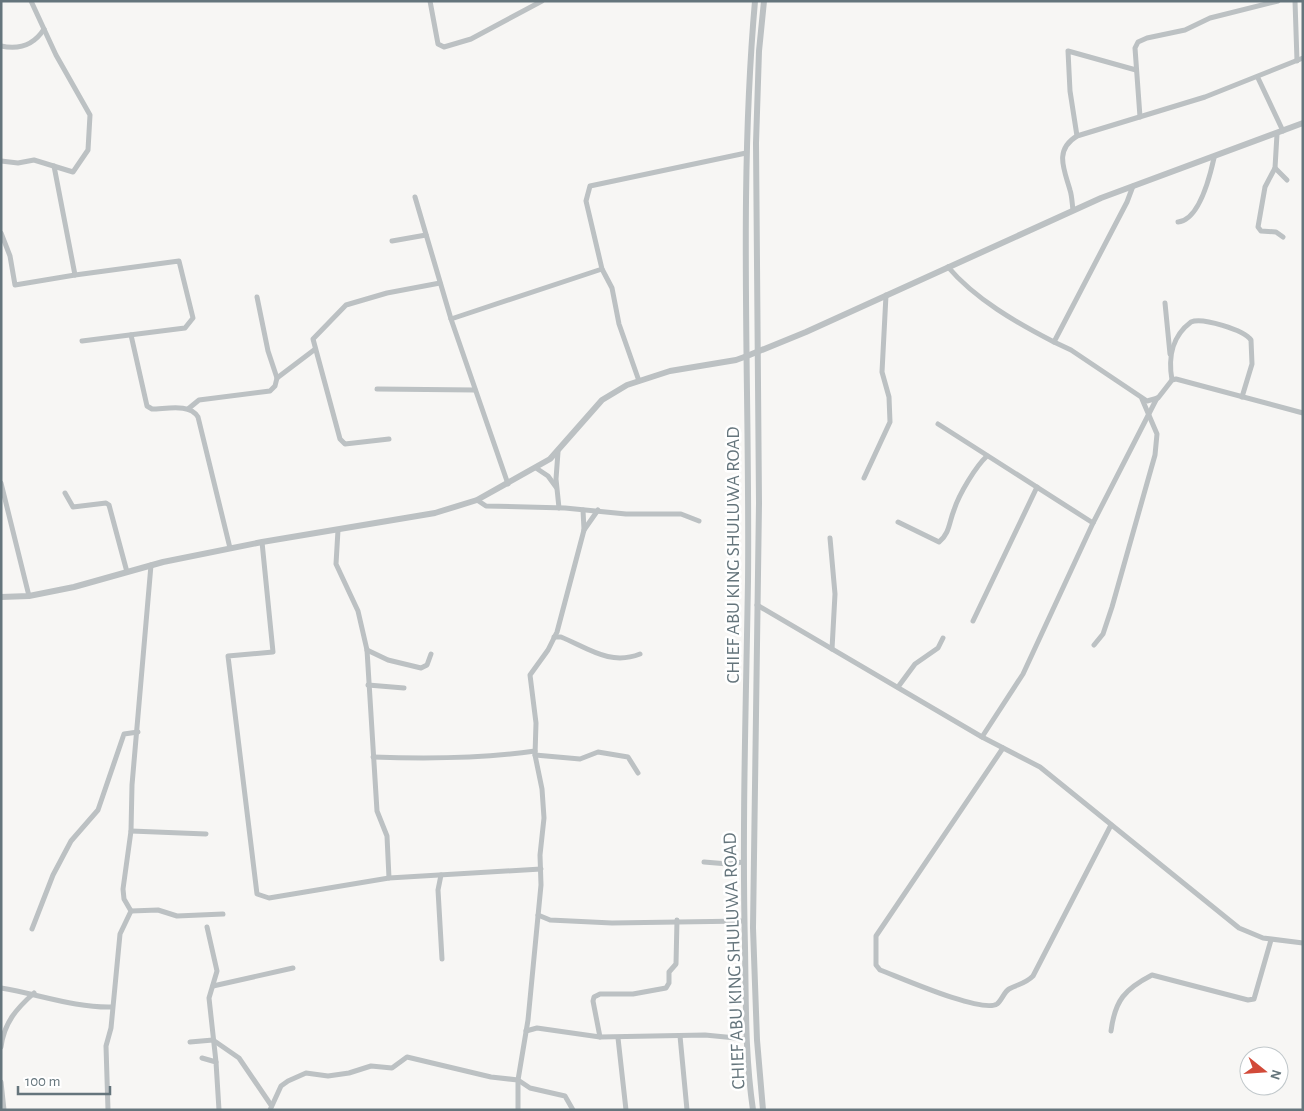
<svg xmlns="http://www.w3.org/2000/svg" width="1304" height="1111" viewBox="0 0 1304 1111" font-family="'Alegreya Sans',sans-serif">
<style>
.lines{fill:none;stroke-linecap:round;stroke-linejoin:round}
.minor{stroke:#bcc1c3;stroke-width:5}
.tertiary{stroke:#bcc1c3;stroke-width:6}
.labels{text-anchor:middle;stroke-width:5;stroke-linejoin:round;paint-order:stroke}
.street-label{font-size:19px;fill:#65757c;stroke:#fff}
</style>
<rect width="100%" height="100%" fill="#f7f6f4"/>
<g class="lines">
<g class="minor">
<polyline points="430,1 438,44 444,47 471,39 542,1"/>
<polyline points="1295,1 1297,61"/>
<path d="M 1,46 C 20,50 34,45 44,29"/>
<polyline points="1258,78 1283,131"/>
<polyline points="1140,117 1135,48 1138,42 1147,38 1185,30 1210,18 1278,1"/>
<polyline points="1277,134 1275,168 1265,187 1258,227 1261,231 1276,232 1283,237"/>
<polyline points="1077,136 1070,91 1068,51 1136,70"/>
<polyline points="1,161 18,163 34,160 73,172 88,150 90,115 56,55 31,1"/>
<polyline points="1275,168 1287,180"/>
<polyline points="1133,186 1127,202 1054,342 1071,350 1147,401 1158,398 1172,380 1176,379 1303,413"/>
<polyline points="415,197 451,319 508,484"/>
<path d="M 1073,210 C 1072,203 1072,196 1070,190 C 1064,169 1054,150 1077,136 L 1205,97 L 1303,58"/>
<path d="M 1178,222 C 1199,220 1210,176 1214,158"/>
<polyline points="1,233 10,256 15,285 75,275 54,166"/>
<polyline points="392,241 426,235"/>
<path d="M 948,267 C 975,299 1017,323 1054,342"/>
<polyline points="75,275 179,261 193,318 185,328 82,341"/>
<polyline points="257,297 268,351 277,378"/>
<polyline points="1165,303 1170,354"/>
<polyline points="451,319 602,269"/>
<path d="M 131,335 L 147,406 L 152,409 C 166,409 190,403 198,417 L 230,548"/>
<path d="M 1172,380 C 1168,358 1172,336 1191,322 C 1202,317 1244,330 1251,340 L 1252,364 L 1242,397"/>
<polyline points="639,381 619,324 612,288 602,269 586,201 590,186 746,153"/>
<polyline points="377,389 475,390"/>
<polyline points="188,409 199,400 270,391 275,386 277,378 314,350"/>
<polyline points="938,424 1093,523"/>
<polyline points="389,439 345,444 340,439 313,339 346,305 387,293 440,283"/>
<polyline points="558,452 556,479 559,508"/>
<polyline points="536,468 548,476 556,487"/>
<polyline points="864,478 890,422 889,397 882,372 886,295"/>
<polyline points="1,483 29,596"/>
<polyline points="65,493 73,507 106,503 109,505 127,572"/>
<polyline points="477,500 486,506 565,508 626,514 681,514 699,521"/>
<path d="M 898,522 L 939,542 C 950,533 949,522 954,510 C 959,494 976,466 987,456"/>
<polyline points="338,530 336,564 358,611 367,650 377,811 387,836 389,878"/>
<polyline points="584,530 598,510"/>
<polyline points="830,538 835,594 832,649"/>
<polyline points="262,542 273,652 228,656 257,894 269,898 389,878 541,869"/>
<polyline points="757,605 982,737 1040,767 1239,928 1263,938 1303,943"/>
<polyline points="973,621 1037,487"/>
<path d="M 554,637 L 561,637 C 588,648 610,666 640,654"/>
<polyline points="1094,645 1103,634 1112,607 1155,455 1157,434 1142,399"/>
<polyline points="367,650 388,660 421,668 427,665 431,654"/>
<polyline points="368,685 404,688"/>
<polyline points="898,687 915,664 938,648 943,638"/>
<polyline points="982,737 1023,674 1093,523 1157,398"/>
<path d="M 1003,748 L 876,936 L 876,965 L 880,970 C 899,977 982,1014 997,1004 C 1002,1000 1004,992 1009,989 C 1018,984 1025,984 1033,976 L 1111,825"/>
<polyline points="535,755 580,759 598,752 628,757 638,773"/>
<path d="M 373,757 C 428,759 481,759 535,751"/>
<polyline points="131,831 206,834"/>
<polyline points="704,862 728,864 743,862"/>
<polyline points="441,875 438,890 442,959"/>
<polyline points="131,911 158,910 177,916 223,914"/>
<polyline points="538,915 550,920 612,923 744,921"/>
<polyline points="207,927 217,971 209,998 216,1062"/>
<polyline points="32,929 53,875 71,841 98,810 124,734 138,732"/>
<polyline points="213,986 293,968"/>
<path d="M 1,988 C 38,994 75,1008 112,1007"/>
<polyline points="526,1031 537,1028 600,1037 705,1035 746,1039"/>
<path d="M 1111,1031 C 1115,1000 1125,989 1152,975 L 1248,1000 L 1254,999 L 1271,940"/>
<polyline points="680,1036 687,1110"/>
<polyline points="600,1037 593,1001 594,997 600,994 633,994 666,988 669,983 669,972 676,964 677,920"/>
<polyline points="618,1038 626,1110"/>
<polyline points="190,1042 213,1040 239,1058 271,1105"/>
<path d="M 1,1047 C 4,1023 16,1009 34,993"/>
<polyline points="202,1058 216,1062 219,1110"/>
<polyline points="1,1082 4,1110"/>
<polyline points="108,1110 106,1046 111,1028 120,934 131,911 124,899 123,889 131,831 132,785 151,565"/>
<polyline points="270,1110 281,1086 288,1081 306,1073 328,1076 349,1073 371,1066 392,1068 407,1057 491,1077 518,1080 530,1088 565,1096 573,1110"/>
<polyline points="518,1110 518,1080 528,1020 541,885 540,855 544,818 542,789 535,755 536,723 530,675 548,650 557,632 584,530 583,510"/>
</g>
<g class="tertiary">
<polyline points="1,597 29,596 74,587 163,562 262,542 435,513 477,500 550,459 602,400 627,385 670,371 736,360 747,356 806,332 1101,198 1303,123"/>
<path d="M 753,1110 C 745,1056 746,1002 745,948 C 742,826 746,703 748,581 C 750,388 738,194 755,1"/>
<polyline points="763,1110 757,1040 753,928 759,503 756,143 759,51 764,1"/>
</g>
</g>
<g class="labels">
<g class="street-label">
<text transform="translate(732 555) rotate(-90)" y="7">CHIEF ABU KING SHULUWA ROAD</text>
<text transform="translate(733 961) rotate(-92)" y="7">CHIEF ABU KING SHULUWA ROAD</text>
</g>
</g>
<rect width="1304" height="1111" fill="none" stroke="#65757c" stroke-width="5"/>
<g transform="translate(1264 1071) rotate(107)"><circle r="24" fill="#ffffff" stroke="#c1c8cb"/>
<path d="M0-4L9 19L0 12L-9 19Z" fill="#d24a39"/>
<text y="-8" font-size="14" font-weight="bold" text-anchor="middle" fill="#65757c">N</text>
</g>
<path d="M18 1086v8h92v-8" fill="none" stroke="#65757c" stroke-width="2.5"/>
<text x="25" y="1086" font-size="15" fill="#65757c" stroke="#ffffff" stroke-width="4" paint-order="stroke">100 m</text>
</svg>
